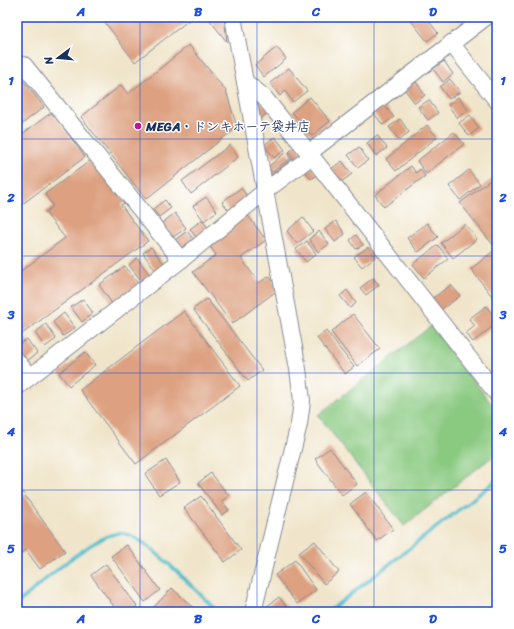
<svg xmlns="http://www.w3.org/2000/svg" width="514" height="629" viewBox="0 0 514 629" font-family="Sriracha,'Klee One',sans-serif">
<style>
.green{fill:#89c980;stroke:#527c6f}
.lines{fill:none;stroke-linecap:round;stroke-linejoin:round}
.stream{stroke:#4fbbca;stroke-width:3.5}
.building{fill:#dda181}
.minor-casing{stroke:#868a94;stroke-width:18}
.minor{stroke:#fff;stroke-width:16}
.grid{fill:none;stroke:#1d4ed8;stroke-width:1;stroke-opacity:0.55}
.poi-dot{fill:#b5179e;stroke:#fff;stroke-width:1.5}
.labels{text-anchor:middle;stroke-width:3;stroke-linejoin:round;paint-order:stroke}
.poi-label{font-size:13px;font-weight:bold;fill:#1b2f5e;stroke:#fff;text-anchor:start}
.neatline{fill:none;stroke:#1d4ed8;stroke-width:1.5}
.grid-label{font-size:13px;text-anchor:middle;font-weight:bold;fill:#1d4ed8}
</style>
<rect width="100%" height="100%" fill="#fff"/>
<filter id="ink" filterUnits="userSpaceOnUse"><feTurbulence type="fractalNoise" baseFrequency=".025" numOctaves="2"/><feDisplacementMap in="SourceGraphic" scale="8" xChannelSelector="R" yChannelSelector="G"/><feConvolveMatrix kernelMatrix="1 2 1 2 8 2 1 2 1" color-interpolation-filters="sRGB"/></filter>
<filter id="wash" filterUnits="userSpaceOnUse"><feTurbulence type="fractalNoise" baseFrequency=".012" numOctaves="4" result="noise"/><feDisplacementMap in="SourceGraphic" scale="16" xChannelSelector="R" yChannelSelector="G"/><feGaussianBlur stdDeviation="0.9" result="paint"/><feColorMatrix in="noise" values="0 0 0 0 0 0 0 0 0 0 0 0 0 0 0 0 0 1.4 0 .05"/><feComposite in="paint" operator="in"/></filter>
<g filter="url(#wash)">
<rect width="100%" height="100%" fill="#f0e5ca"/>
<polygon class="green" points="431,326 497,411 497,453 404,526 318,415"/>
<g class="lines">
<g class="stream">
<path d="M 17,604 C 37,587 97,531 122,533 C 144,534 200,595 218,612"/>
<polyline points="328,612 497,480"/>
</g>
</g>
<g id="blocks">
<g class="building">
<polygon points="101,17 193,17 135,62"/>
<polygon points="211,17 224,17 227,42 209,19"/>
<polygon points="408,17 426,17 438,33 427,41"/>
<polygon points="189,45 226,91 237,127 146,199 81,117 121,85 128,94"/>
<polygon points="277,47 286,59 264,77 255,65"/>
<polygon points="444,61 453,74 443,82 433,69"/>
<polygon points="289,68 307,91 293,102 285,91 280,96 270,83"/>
<polygon points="19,75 44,107 17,128 17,77"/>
<polygon points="450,79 460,92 449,99 440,87"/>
<polygon points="416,82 425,95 415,103 405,90"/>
<polygon points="310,97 330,121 312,136 292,112"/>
<polygon points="458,97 468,110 457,118 448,105"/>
<polygon points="256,98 270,111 259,120"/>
<polygon points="429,100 438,113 428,120 418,107"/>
<polygon points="384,105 394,117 383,125 373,112"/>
<polygon points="52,112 85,157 17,208 17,138"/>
<polygon points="470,115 479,128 469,136 459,123"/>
<polygon points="400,119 409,132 399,140 389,127"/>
<polygon points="427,125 437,137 396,171 386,159"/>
<polygon points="454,132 464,144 426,174 417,161"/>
<polygon points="377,135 387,148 376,156 367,143"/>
<polygon points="275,137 285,150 274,158 264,145"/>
<polygon points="230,145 238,157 191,194 182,181"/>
<polygon points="296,146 304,157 297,162 289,152"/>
<polygon points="359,147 368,160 358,168 348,155"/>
<polygon points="286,152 291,158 272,172 268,167"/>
<polygon points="94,158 126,202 121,205 148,241 18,337 17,274 65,238 45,212 53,206 45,194"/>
<polygon points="292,159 296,165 273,182 269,176"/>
<polygon points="342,161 352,174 341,182 331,169"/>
<polygon points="310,165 317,175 311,179 304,170"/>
<polygon points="411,166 416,173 420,169 425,176 384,207 375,195"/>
<polygon points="469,170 480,184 460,200 449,186"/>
<polygon points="497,175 497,243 494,246 460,203"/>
<polygon points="241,188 249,199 231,213 222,202"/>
<polygon points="206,197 217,211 204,221 193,206"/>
<polygon points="165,200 171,208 159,217 153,209"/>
<polygon points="175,213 186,228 173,237 162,223"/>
<polygon points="246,213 266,240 241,258 259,283 269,276 279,289 232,324 193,272 216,255 207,242"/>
<polygon points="303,217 313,231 297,244 287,231"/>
<polygon points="202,220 208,228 196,237 190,229"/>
<polygon points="336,221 345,234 335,242 325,229"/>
<polygon points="427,223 438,237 418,252 407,238"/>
<polygon points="465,224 477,239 453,258 441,243"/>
<polygon points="187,231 193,239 181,248 175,240"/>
<polygon points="319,231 329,244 318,252 309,239"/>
<polygon points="356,235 363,245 356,249 350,240"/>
<polygon points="307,241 316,254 306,262 296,249"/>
<polygon points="438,245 448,259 424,278 413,264"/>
<polygon points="151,247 165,265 156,271 143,253"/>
<polygon points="368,247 375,257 362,267 354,257"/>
<polygon points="497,248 497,298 495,300 471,269"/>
<polygon points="137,258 151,276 143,283 129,265"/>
<polygon points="125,266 139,285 113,305 99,285"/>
<polygon points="373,278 379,285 366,295 360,288"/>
<polygon points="451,285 460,296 439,311 430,300"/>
<polygon points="347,290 356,303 350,308 340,296"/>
<polygon points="83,299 93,313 82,322 71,307"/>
<polygon points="207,299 262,370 248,381 193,309"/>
<polygon points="486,306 497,320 497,323 473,342 466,333 475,326 469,319"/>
<polygon points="184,311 240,386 136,464 80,390"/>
<polygon points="64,313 75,328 63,336 53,322"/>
<polygon points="353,314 380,349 357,366 331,332"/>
<polygon points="46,324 56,339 45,347 35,333"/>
<polygon points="326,331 354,367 345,374 317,338"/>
<polygon points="27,339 37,353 26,362 17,349 17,346"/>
<polygon points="85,352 95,365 69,386 59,373"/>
<polygon points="330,448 357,484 342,495 315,459"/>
<polygon points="166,460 180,482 159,495 145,474"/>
<polygon points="211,473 229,496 222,501 229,510 222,515 198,483"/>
<polygon points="17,485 65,551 40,569 26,550 19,555 17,553"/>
<polygon points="366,492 393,529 377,541 350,504"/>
<polygon points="201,496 241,550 225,562 184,508"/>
<polygon points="315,541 339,572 324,584 299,553"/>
<polygon points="127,545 160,590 145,602 111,556"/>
<polygon points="295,560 316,590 297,604 275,575"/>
<polygon points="106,564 137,606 130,612 118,612 91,575"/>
<polygon points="172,588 198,612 158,612 153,608"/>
<polygon points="279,597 289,610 287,612 260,612"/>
</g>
</g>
</g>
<g filter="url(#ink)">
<use href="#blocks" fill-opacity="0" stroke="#868a94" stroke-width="1"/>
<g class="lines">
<defs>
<g id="minor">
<polyline points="233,17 298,369 302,401 299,424 253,612"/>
<polyline points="451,43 497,101"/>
<polyline points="24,65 181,260 265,191 312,156"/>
<polyline points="245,82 263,96 309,153 497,394"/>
<polyline points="309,153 486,17"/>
<polyline points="17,361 30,377"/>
<polyline points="17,387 181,260"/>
</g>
</defs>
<use href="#minor" class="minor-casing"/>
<use href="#minor" class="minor"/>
</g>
</g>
<path class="grid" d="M 140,17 L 140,612M 257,17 L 257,612M 374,17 L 374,612M 17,139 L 497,139M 17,256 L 497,256M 17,373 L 497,373M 17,490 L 497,490"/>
<circle class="poi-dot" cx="138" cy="126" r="4"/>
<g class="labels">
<g class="poi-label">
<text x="146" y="131">MEGA・ドンキホーテ袋井店</text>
</g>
</g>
<rect width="514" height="629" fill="none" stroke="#fff" stroke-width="44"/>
<g transform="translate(58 58) rotate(254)" stroke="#ffffff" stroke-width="3" paint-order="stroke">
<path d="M0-3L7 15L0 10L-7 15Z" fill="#1b2f5e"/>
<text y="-6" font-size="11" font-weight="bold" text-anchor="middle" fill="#1b2f5e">N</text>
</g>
<rect x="22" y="22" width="470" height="585" class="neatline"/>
<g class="grid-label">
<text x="81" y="16">A</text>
<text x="198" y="16">B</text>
<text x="316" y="16">C</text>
<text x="433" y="16">D</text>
<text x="11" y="85">1</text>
<text x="503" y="85">1</text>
<text x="11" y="202">2</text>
<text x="503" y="202">2</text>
<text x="11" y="319">3</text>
<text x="503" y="319">3</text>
<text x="11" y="436">4</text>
<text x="503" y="436">4</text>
<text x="11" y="553">5</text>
<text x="503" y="553">5</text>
<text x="81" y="623">A</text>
<text x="198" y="623">B</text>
<text x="316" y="623">C</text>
<text x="433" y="623">D</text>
</g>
</svg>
